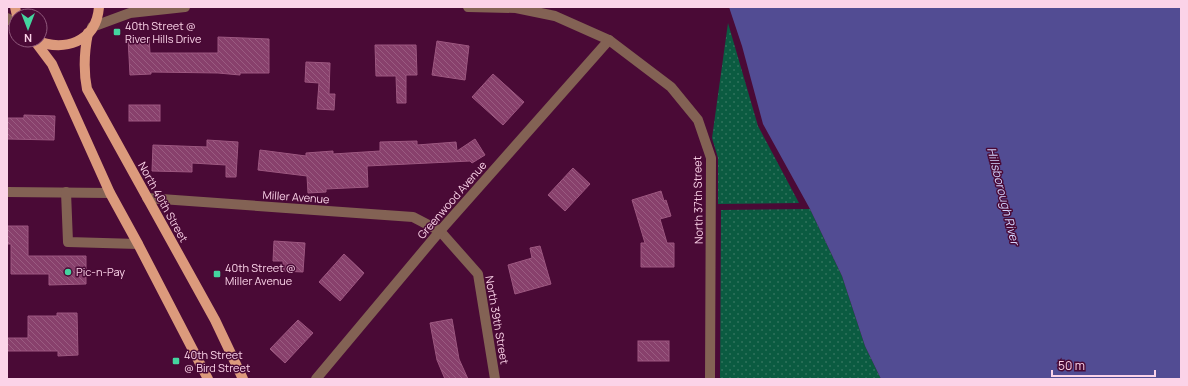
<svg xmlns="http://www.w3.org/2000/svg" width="1188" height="386" viewBox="0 0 1188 386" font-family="Manrope,sans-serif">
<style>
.park{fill:url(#park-dots)}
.water{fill:#524c93}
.building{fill:url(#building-back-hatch);stroke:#9d5780}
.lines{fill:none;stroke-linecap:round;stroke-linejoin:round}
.minor{stroke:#836254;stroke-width:10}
.major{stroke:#dc9a7c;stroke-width:10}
.poi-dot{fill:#44d49f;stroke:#4a0a36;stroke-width:1.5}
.labels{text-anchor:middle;stroke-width:3;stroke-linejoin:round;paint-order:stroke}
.poi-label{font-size:11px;fill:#fbd3e8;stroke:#4a0a36;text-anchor:start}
.street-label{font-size:11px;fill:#fbd3e8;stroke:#4a0a36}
.water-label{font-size:12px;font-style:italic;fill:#d3d4fd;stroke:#4a0a36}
</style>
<defs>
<pattern id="park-dots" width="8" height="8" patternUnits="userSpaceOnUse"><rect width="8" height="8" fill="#0b5b41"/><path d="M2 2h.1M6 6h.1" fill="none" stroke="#2f725c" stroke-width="1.8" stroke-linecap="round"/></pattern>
<pattern id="building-back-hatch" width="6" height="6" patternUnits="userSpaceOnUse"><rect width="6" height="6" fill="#88406c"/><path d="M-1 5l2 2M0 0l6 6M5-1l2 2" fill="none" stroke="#9a5b81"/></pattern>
</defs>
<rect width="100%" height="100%" fill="#4a0a36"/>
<g class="park">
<polygon points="728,23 758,126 799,203 718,204 718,158 712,138"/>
<polygon points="810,209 842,276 865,346 881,379 720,379 721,210"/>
</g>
<polygon class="water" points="729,7 1181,7 1181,379 881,379 865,346 842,276 810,209 763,124 742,46"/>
<g class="building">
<polygon points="149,37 150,53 218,53 218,37 269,39 269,73 240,73 240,75 218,73 151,72 151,74 130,75 128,38"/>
<polygon points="437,41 469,46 465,80 432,75"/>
<polygon points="375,45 416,45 417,75 406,75 406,103 397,103 396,76 376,76"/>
<polygon points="306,62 330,63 329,94 335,94 334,110 317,109 319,83 305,82"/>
<polygon points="493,74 524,102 503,125 472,97"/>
<rect x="129" y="105" width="31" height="16"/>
<polygon points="24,115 55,116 54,140 7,139 7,118 24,118"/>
<polygon points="475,139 485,155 472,163 470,161 367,166 368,187 326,189 326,192 308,193 307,176 258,170 260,150 306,156 306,153 333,151 333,154 380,151 380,142 417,141 417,145 456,142 457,151"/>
<polygon points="207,140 238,142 236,177 226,177 226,165 192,163 192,172 152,171 153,145 207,147"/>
<polygon points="573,168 590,184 565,211 548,195"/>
<polygon points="661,191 664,201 666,200 671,216 660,219 667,243 674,243 674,267 641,267 641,243 645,243 632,200"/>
<polygon points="7,226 28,226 28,256 86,256 86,284 49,285 49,274 11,274 11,244 7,244"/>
<polygon points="274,241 305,243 303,272 283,271 283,261 273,261"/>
<polygon points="540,246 551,284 515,294 508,265 532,258 530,248"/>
<polygon points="344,254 364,273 340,301 319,282"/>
<polygon points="57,313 77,313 78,355 58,356 58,351 7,351 7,338 28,338 28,316 57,316"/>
<polygon points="452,319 459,359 468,379 445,379 437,360 430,323"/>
<polygon points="298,320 313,333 285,363 270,349"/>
<rect x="638" y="341" width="31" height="20"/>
</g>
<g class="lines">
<g class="minor">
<polyline points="468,7 516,8 555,16 609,40 671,87 698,120 711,158 710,379"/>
<polyline points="7,18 16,24"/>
<polyline points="92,27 130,13 185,7"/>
<polyline points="7,192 110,193"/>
<polyline points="66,192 68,242 138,244"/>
<polyline points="147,198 413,217 440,231 478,274 495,379"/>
<polyline points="316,379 440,231 609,40"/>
</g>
<g class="major">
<polyline points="15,7 17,16"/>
<path d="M 88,33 C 84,53 83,69 87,89 L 215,320 L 243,379"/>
<polyline points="34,40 52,64 110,193 138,244 208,379"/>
<path d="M 34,40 C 64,52 96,43 99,7"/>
</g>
</g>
<g class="poi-dot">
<rect x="113" y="28" width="8" height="8" rx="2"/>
<circle cx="68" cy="272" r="4"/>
<rect x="213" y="270" width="8" height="8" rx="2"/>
<rect x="172" y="357" width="8" height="8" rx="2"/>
</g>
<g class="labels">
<g class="poi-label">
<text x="125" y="30">40th Street @<tspan x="125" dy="13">River Hills Drive</tspan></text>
<text x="225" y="272">40th Street @<tspan x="225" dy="13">Miller Avenue</tspan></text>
<text x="76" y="276">Pic-n-Pay</text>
<text x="184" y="359">40th Street<tspan x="184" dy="13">@ Bird Street</tspan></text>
</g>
<g class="street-label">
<text transform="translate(296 197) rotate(4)" y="4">Miller Avenue</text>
<text transform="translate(452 200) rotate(-49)" y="4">Greenwood Avenue</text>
<text transform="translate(698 200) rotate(-91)" y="4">North 37th Street</text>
<text transform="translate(163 202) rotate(61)" y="4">North 40th Street</text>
<text transform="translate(497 320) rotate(80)" y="4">North 39th Street</text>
</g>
<g class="water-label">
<text transform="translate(1003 196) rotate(76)" y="4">Hillsborough River</text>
</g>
</g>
<rect width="1188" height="386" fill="none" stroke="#fbd3e8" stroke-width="16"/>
<g transform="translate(28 28) rotate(180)"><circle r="19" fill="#4a0a36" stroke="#915a7d"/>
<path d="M0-3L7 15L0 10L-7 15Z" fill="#44d49f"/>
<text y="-6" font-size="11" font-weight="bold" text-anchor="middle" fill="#fbd3e8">N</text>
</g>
<path d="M1052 370v6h103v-6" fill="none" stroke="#fbd3e8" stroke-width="2"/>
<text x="1058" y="370" font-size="12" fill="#fbd3e8" stroke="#4a0a36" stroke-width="3" paint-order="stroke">50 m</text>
</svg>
